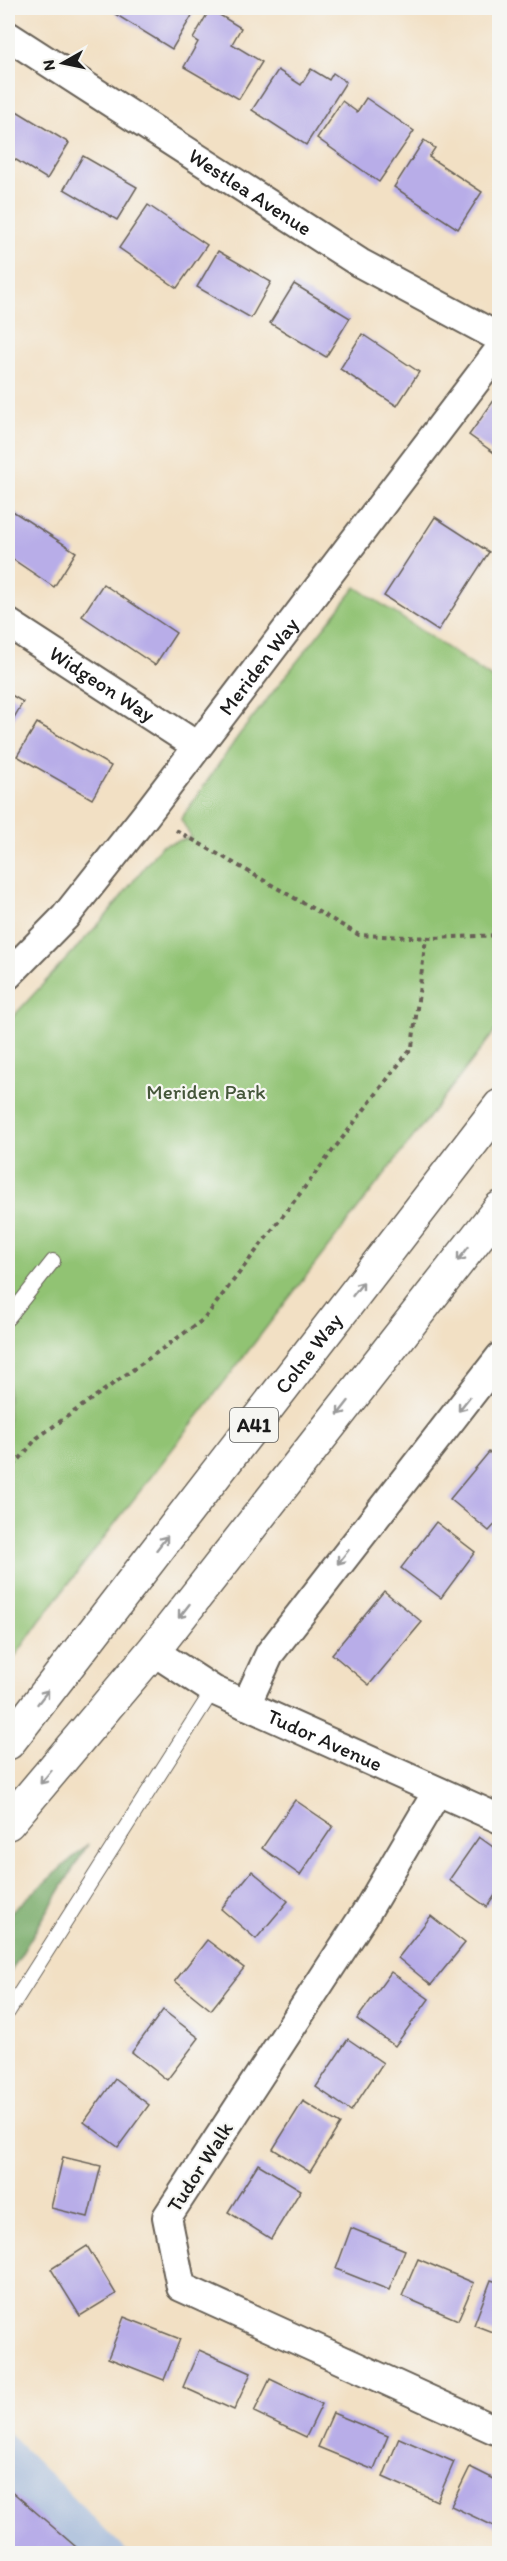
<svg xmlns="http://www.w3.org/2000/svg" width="507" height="2561" viewBox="0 0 507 2561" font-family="Itim,sans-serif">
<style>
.industrial{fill:#b5c6de}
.green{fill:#91c373;stroke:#567048;stroke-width:1.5}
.forest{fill:#74a965;stroke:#486240;stroke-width:1.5}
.building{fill:#b8ade8}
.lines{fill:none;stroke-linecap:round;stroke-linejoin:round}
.lane-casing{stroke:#676157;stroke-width:16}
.street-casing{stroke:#676157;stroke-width:32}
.highway-casing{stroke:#676157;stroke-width:36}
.path{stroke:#676157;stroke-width:4;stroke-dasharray:4.5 4.5;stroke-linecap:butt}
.lane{stroke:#fff;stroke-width:14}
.street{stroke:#fff;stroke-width:28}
.highway{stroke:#fff;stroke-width:33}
.oneway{stroke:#999}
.labels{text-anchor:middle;stroke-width:4.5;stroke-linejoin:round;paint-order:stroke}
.shield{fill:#f6f6f2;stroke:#5d5d5c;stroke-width:1.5}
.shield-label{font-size:20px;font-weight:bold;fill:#1c1c1c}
.street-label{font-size:21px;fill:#1c1c1c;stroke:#f6f6f2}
.park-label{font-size:21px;fill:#45563a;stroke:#f6f6f2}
</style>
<rect width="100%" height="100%" fill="#f6f6f2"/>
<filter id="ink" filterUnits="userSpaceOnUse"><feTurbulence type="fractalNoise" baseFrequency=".0167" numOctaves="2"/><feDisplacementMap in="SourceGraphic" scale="12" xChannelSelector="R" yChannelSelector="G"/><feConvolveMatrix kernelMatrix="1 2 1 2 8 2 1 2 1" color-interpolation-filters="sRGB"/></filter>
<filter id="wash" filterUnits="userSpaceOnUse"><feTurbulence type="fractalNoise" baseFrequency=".008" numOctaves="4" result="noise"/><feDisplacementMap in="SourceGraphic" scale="24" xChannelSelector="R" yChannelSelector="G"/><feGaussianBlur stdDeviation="1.35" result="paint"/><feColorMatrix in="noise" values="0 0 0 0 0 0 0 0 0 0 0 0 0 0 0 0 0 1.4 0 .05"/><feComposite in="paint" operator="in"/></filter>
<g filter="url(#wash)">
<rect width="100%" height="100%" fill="#f2e0c4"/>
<polygon class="industrial" points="8,2432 129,2553 8,2553"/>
<polygon class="green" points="356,587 499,683 499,1026 39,1622 8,1667 8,1022 106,916 161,846 191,837 181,819 239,735"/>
<polygon class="forest" points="88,1844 8,1976 8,1915"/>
<g id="blocks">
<g class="building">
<polygon points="118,8 193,8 196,9 172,49 115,14"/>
<polygon points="210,9 241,28 232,44 262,62 239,99 184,67 198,42 193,39"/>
<polygon points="311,69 329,80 333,73 346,82 306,145 252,110 278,70 301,85"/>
<polygon points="366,98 414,131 379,182 317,138 342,101 357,112"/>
<polygon points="15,110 69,143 47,179 8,155 8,123"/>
<polygon points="424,140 435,148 429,157 482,192 458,229 394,187"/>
<polygon points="83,156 137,187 117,220 64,189"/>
<polygon points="148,205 207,245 177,288 119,248"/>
<polygon points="218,251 271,282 251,318 197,287"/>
<polygon points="294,284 350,318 326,357 270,323"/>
<polygon points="362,334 419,372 397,406 340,369"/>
<polygon points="500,392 500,457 469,435"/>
<polygon points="8,508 76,552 54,587 8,556"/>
<polygon points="435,517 489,552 438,631 384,596"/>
<polygon points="103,584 176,633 155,665 82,616"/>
<polygon points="8,693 23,702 8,728"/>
<polygon points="37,723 111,766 92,799 17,756"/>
<polygon points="489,1452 500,1461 500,1519 489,1531 450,1499"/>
<polygon points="436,1522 475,1552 441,1598 401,1568"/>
<polygon points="384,1591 422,1622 369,1685 332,1654"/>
<polygon points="295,1800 333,1826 300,1875 262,1848"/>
<polygon points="479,1837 500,1852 500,1888 487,1907 449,1880"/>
<polygon points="252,1871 288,1901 256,1939 221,1909"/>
<polygon points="431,1916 465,1943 431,1985 398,1958"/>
<polygon points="207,1940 244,1968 211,2010 175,1981"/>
<polygon points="391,1972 429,1999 395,2046 357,2019"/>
<polygon points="163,2010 199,2038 167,2080 132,2052"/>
<polygon points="348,2039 383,2063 351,2111 316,2087"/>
<polygon points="115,2079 149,2105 118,2147 84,2122"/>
<polygon points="303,2101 340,2124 310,2172 273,2149"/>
<polygon points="63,2157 101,2166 88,2217 51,2208"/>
<polygon points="258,2164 301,2190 271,2239 228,2212"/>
<polygon points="351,2228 405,2250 389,2290 336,2269"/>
<polygon points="87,2246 116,2294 80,2316 51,2269"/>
<polygon points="418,2259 474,2283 458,2320 402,2296"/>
<polygon points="491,2280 500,2283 500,2335 474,2325"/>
<polygon points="124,2317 180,2339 164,2380 108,2358"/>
<polygon points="199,2350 251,2373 234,2410 183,2387"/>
<polygon points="270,2379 322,2404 306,2437 254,2412"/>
<polygon points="333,2413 388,2436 374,2470 318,2447"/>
<polygon points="399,2438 454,2462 437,2501 383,2477"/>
<polygon points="470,2467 500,2482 500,2529 451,2506"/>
<polygon points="8,2488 83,2553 8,2553"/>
</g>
</g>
</g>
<g filter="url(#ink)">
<use href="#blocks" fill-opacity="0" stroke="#676157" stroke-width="1.5"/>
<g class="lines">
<defs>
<g id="lane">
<polyline points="8,1318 53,1261"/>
<polyline points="8,2012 213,1690"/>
</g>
<g id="street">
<path id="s1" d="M 8,36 L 360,263 L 500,338"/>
<path id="s2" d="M 8,623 L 197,746"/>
<path id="s3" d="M 8,975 L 65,917 L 145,816 L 500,349"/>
<path id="s4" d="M 153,1651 L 213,1690 L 500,1819"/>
<polyline points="246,1705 270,1653 500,1357"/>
<polyline points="437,1792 367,1911 167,2217 181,2287 500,2432"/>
</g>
<g id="highway">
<path id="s5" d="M 8,1743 L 500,1106"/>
<polyline points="8,1823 153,1651 500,1208"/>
</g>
</defs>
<use href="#lane" class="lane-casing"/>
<use href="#street" class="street-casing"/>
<use href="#highway" class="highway-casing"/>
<g class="path">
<polyline points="176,830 359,935 432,938 500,935"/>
<polyline points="8,1473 37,1438 204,1319 412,1047 426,938"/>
</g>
<use href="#lane" class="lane"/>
<use href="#street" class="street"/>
<use href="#highway" class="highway"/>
</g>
<defs><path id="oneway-shaft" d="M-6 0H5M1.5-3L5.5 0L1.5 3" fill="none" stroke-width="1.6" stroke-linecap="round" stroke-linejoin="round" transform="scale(1.5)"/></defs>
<g class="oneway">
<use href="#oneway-shaft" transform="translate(463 1254) rotate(128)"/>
<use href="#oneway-shaft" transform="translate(358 1289) rotate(-52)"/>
<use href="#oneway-shaft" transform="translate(464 1404) rotate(128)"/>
<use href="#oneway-shaft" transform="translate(343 1408) rotate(128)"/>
<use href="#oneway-shaft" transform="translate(162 1543) rotate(-52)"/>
<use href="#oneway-shaft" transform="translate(343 1557) rotate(128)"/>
<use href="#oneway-shaft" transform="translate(184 1611) rotate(128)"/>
<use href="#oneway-shaft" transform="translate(43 1697) rotate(-52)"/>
<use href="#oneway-shaft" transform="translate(46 1777) rotate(130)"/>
</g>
</g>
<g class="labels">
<rect class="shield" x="230" y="1408" width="48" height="34" rx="4.5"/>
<g class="shield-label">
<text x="254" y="1432">A41</text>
</g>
<g class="street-label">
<text dy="7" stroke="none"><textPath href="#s1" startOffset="288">Westlea Avenue</textPath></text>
<text dy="7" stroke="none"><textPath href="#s3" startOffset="398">Meriden Way</textPath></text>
<text dy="7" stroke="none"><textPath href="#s2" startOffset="112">Widgeon Way</textPath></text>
<text dy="7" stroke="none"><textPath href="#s5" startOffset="492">Colne Way</textPath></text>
<text dy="7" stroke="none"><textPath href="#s4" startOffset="194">Tudor Avenue</textPath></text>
<text transform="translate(200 2167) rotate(-57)" y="7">Tudor Walk</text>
</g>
<g class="park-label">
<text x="206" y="1099">Meriden Park</text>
</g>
</g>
<rect width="507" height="2561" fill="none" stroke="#f6f6f2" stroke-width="30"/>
<g transform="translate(63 63) rotate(261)" stroke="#f6f6f2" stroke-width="4.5" paint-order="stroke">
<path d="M0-4.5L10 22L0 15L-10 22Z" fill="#1c1c1c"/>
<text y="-9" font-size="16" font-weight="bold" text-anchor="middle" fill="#1c1c1c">N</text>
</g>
</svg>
